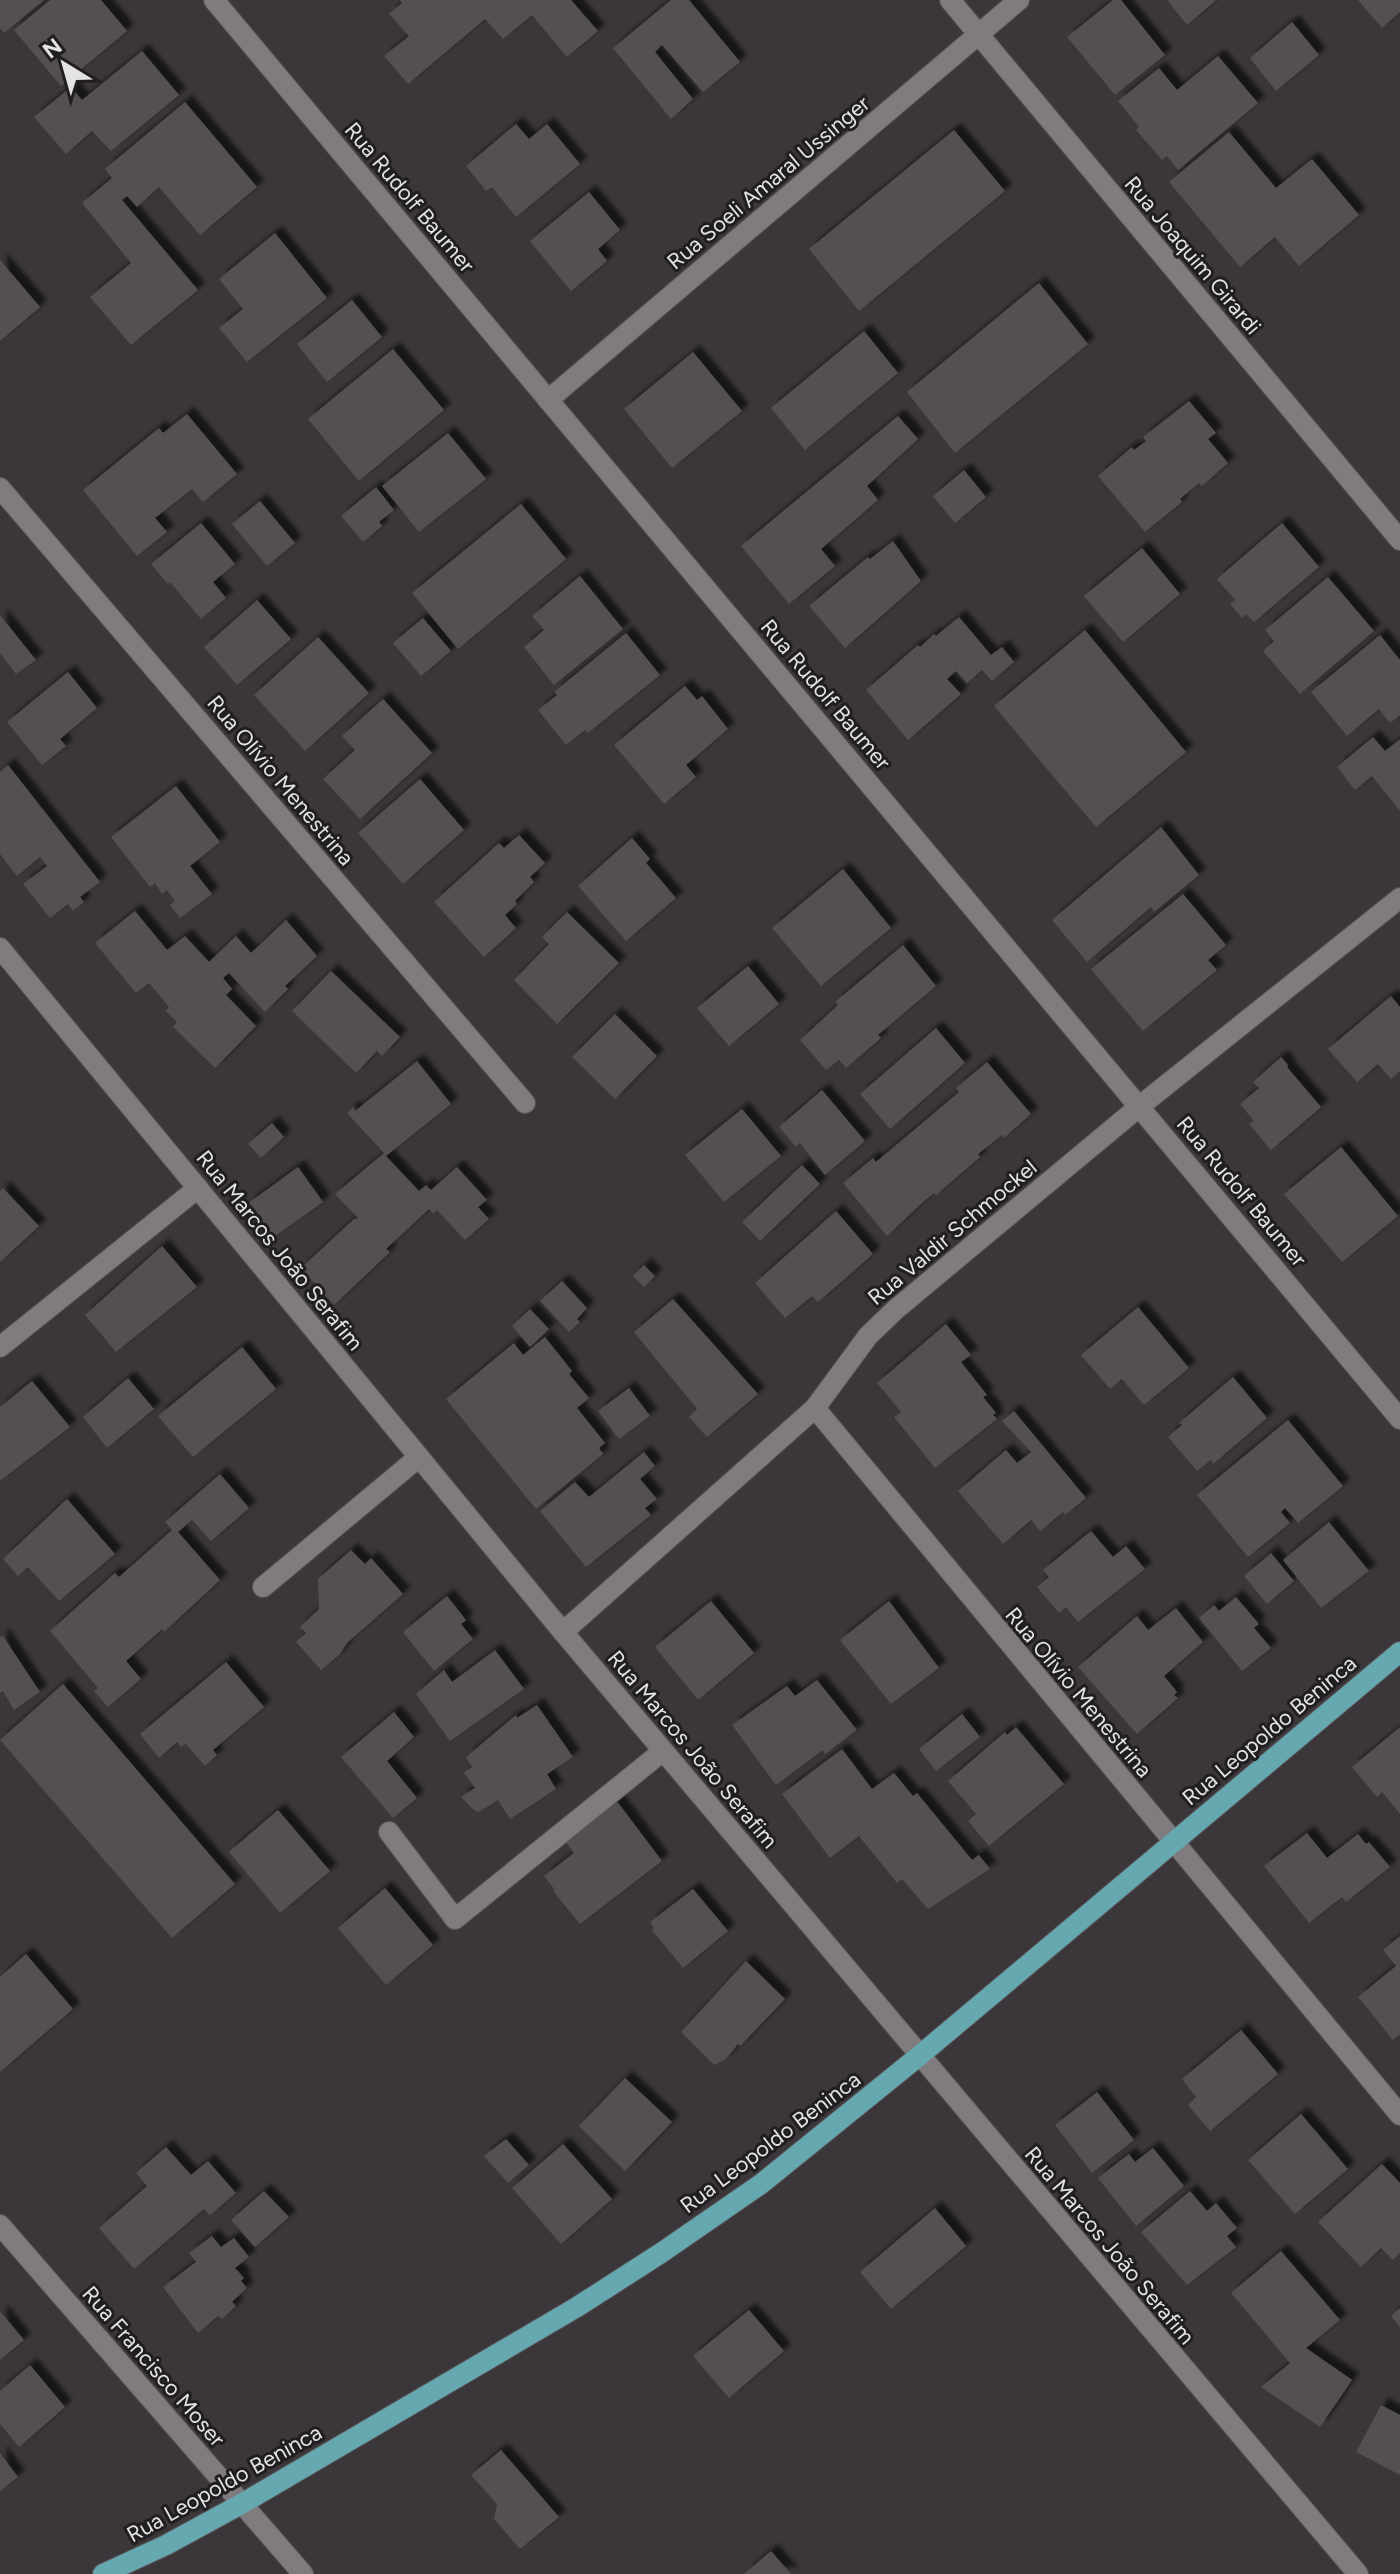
<svg xmlns="http://www.w3.org/2000/svg" width="1400" height="2574" viewBox="0 0 1400 2574" font-family="Figtree,sans-serif">
<style>
.building{fill:#534f53;filter:url(#shadow)}
.lines{fill:none;stroke-linecap:round;stroke-linejoin:round}
.minor-casing{stroke:#585558;stroke-width:22}
.major-casing{stroke:#585558;stroke-width:22}
.minor{stroke:#7f7b7f;stroke-width:20}
.major{stroke:#66a8b0;stroke-width:20}
.labels{text-anchor:middle;stroke-width:6;stroke-linejoin:round;paint-order:stroke}
.street-label{font-size:22px;fill:#e5e2e5;stroke:#201e20}
</style>
<defs>
<filter id="shadow"><feDropShadow dx="7" dy="-7" stdDeviation="2" flood-color="#0009"/></filter>
</defs>
<rect width="100%" height="100%" fill="#3a363a"/>
<g class="building">
<polygon points="0,0 44,0 4,33 0,28"/>
<polygon points="50,0 101,0 127,31 61,86 14,30"/>
<polygon points="400,0 571,0 598,31 567,57 532,15 503,39 485,19 408,84 384,56 409,36 389,14 402,3"/>
<polygon points="671,0 689,0 740,62 703,92 662,45 655,52 693,99 671,119 613,48"/>
<polygon points="1113,0 1121,0 1165,55 1115,95 1067,37"/>
<polygon points="1167,0 1216,0 1187,25"/>
<polygon points="1358,0 1400,0 1400,12 1382,28"/>
<polygon points="1292,22 1319,55 1276,91 1250,58"/>
<polygon points="142,51 179,95 111,151 92,131 66,154 34,117 71,87 82,100"/>
<polygon points="1218,56 1258,103 1178,170 1167,156 1162,160 1136,130 1139,127 1118,101 1159,68 1177,90"/>
<polygon points="185,102 257,187 200,235 159,187 137,207 127,196 122,200 198,290 131,345 90,297 131,263 82,203 112,178 105,169"/>
<polygon points="516,124 529,139 547,124 580,164 516,217 492,187 486,191 466,166"/>
<polygon points="954,130 1005,191 859,311 809,249"/>
<polygon points="1229,132 1276,188 1312,159 1359,215 1299,266 1275,237 1240,267 1169,182"/>
<polygon points="589,192 620,230 598,249 607,261 571,291 530,241"/>
<polygon points="275,233 327,298 247,362 219,328 243,309 219,279"/>
<polygon points="0,260 40,307 0,341"/>
<polygon points="1039,283 1088,344 955,453 907,392"/>
<polygon points="352,300 382,337 327,382 297,344"/>
<polygon points="864,331 898,373 805,450 771,408"/>
<polygon points="393,349 444,410 359,481 308,419"/>
<polygon points="693,352 742,411 672,468 624,409"/>
<polygon points="1189,401 1216,433 1208,439 1228,463 1202,486 1199,483 1180,499 1182,502 1145,532 1098,476 1132,447 1134,450 1146,441 1143,437"/>
<polygon points="187,414 237,474 203,502 192,489 155,518 167,532 137,556 83,490 159,428 163,433"/>
<polygon points="898,416 918,439 867,486 878,500 821,549 835,566 789,604 741,546"/>
<polygon points="448,433 486,479 419,532 382,486"/>
<polygon points="964,470 986,497 955,523 933,496"/>
<polygon points="376,487 394,510 379,522 382,526 363,542 341,516"/>
<polygon points="260,501 295,543 267,566 232,524"/>
<polygon points="521,504 566,559 458,649 412,593"/>
<polygon points="201,523 235,564 213,582 226,598 201,619 170,582 168,584 151,564"/>
<polygon points="1282,523 1319,567 1254,622 1246,614 1242,618 1230,604 1235,600 1217,579"/>
<polygon points="893,541 921,581 845,648 809,606 868,557 870,559"/>
<polygon points="1142,548 1180,594 1123,642 1084,596"/>
<polygon points="580,576 623,629 554,685 524,647 544,630 532,616"/>
<polygon points="1328,577 1374,631 1300,694 1263,651 1274,641 1265,630"/>
<polygon points="257,600 291,639 237,685 204,647"/>
<polygon points="0,615 36,660 16,674 0,653"/>
<polygon points="959,617 991,655 1002,647 1014,662 992,681 982,670 967,683 956,671 947,679 961,694 908,740 866,690 918,645 920,647 934,634 936,636"/>
<polygon points="423,618 451,651 421,676 393,643"/>
<polygon points="1085,630 1186,752 1096,827 994,706"/>
<polygon points="626,633 660,675 588,733 585,730 566,745 538,710 557,695 554,692"/>
<polygon points="1380,635 1400,660 1400,715 1390,723 1379,709 1347,736 1311,692"/>
<polygon points="318,637 369,693 305,751 254,695"/>
<polygon points="68,672 97,708 60,739 66,746 42,765 7,722"/>
<polygon points="685,686 697,700 702,696 728,729 686,765 696,777 664,804 614,745"/>
<polygon points="383,699 432,753 360,819 323,779 355,750 342,736"/>
<polygon points="1373,737 1385,751 1400,739 1400,811 1372,776 1355,790 1337,767"/>
<polygon points="8,765 100,882 80,897 84,902 73,911 68,904 50,918 23,884 47,866 40,857 17,876 0,854 0,772"/>
<polygon points="420,779 464,830 403,884 358,833"/>
<polygon points="176,786 220,842 190,866 212,894 180,918 170,905 175,901 167,890 162,894 155,883 150,887 111,837"/>
<polygon points="1161,827 1199,875 1154,912 1151,907 1087,962 1052,920"/>
<polygon points="519,835 545,863 530,877 534,882 515,901 517,904 505,915 516,928 484,957 434,902 499,843 504,848"/>
<polygon points="632,838 650,859 646,863 676,898 626,941 578,886"/>
<polygon points="843,869 891,928 821,986 772,928"/>
<polygon points="1183,894 1226,945 1208,960 1217,970 1143,1031 1091,969"/>
<polygon points="135,911 167,950 185,936 209,962 236,936 251,953 286,920 317,956 285,986 288,989 265,1012 229,973 223,978 232,989 226,995 256,1026 215,1068 173,1027 177,1022 166,1011 169,1007 149,983 136,993 95,943"/>
<polygon points="567,912 619,963 557,1024 514,980 549,944 542,937"/>
<polygon points="903,945 936,986 878,1035 881,1038 846,1068 839,1060 826,1070 800,1040 838,1005 835,1002"/>
<polygon points="748,966 779,1004 729,1046 697,1008"/>
<polygon points="331,971 400,1037 382,1056 377,1051 356,1073 292,1011"/>
<polygon points="1391,996 1400,1007 1400,1071 1391,1079 1378,1064 1357,1082 1328,1049"/>
<polygon points="615,1014 657,1056 615,1099 572,1057"/>
<polygon points="936,1028 965,1063 890,1129 860,1094"/>
<polygon points="1281,1057 1288,1065 1287,1067 1321,1107 1271,1150 1249,1124 1254,1121 1240,1104 1259,1088 1253,1082"/>
<polygon points="417,1061 451,1104 386,1156 419,1191 426,1185 431,1190 457,1167 487,1200 478,1207 489,1219 465,1240 437,1210 433,1214 429,1209 386,1249 390,1252 334,1305 301,1268 354,1219 358,1218 335,1194 384,1153 347,1113 353,1107 355,1111"/>
<polygon points="987,1062 1031,1114 1004,1138 1002,1135 978,1154 980,1157 936,1195 934,1193 923,1202 887,1236 843,1183 873,1158 876,1162 959,1092 956,1088"/>
<polygon points="822,1090 865,1141 825,1175 800,1143 796,1147 779,1127"/>
<polygon points="742,1109 781,1156 724,1202 685,1155"/>
<polygon points="272,1123 284,1137 261,1158 248,1144"/>
<polygon points="1341,1147 1398,1216 1342,1262 1284,1194"/>
<polygon points="802,1165 820,1184 760,1241 742,1222"/>
<polygon points="298,1167 323,1202 271,1239 247,1204"/>
<polygon points="3,1188 39,1226 0,1262 0,1191"/>
<polygon points="836,1211 873,1254 818,1302 812,1296 785,1318 755,1283"/>
<polygon points="162,1246 197,1287 116,1352 85,1315"/>
<polygon points="644,1265 655,1276 644,1287 633,1276"/>
<polygon points="562,1281 587,1308 577,1319 580,1322 569,1332 540,1301"/>
<polygon points="673,1299 758,1394 707,1437 689,1417 697,1409 634,1332"/>
<polygon points="1138,1307 1189,1368 1144,1405 1122,1379 1110,1389 1081,1355"/>
<polygon points="530,1309 549,1329 530,1347 512,1326"/>
<polygon points="946,1324 971,1355 961,1362 987,1395 983,1397 996,1413 993,1415 997,1419 935,1468 894,1417 901,1412 877,1383"/>
<polygon points="545,1337 572,1371 569,1374 589,1398 577,1408 605,1443 599,1448 603,1454 536,1509 446,1399 514,1343 523,1355"/>
<polygon points="242,1347 276,1389 193,1457 158,1416"/>
<polygon points="1233,1377 1267,1418 1213,1464 1211,1460 1197,1471 1168,1437 1182,1425 1179,1423"/>
<polygon points="128,1378 154,1409 107,1448 83,1417"/>
<polygon points="32,1381 70,1427 0,1481 0,1407"/>
<polygon points="629,1388 650,1416 619,1439 598,1411"/>
<polygon points="1014,1411 1086,1498 1065,1515 1063,1512 1040,1531 1031,1520 1003,1544 958,1491 1006,1450 1017,1463 1031,1452 1002,1421"/>
<polygon points="1288,1420 1343,1486 1298,1523 1285,1508 1281,1512 1290,1523 1248,1557 1197,1495"/>
<polygon points="644,1452 655,1466 640,1479 657,1499 645,1508 651,1515 586,1567 540,1511 575,1482 589,1497"/>
<polygon points="220,1474 249,1508 211,1541 192,1520 178,1532 220,1580 164,1632 162,1629 126,1661 141,1679 108,1707 94,1691 98,1688 50,1631 115,1573 119,1577 172,1530 165,1522"/>
<polygon points="67,1499 115,1554 59,1601 28,1567 18,1576 3,1559"/>
<polygon points="1329,1522 1369,1571 1321,1608 1283,1560"/>
<polygon points="1091,1531 1113,1557 1126,1546 1145,1569 1078,1622 1066,1607 1059,1613 1037,1587 1049,1577 1043,1570"/>
<polygon points="351,1550 365,1564 371,1558 403,1594 348,1642 339,1655 321,1670 296,1642 306,1633 300,1627 319,1609 318,1579"/>
<polygon points="1271,1553 1294,1581 1267,1604 1244,1576"/>
<polygon points="447,1596 466,1620 461,1624 473,1639 434,1671 403,1632"/>
<polygon points="1236,1597 1259,1624 1254,1628 1271,1648 1242,1671 1199,1618 1214,1605 1219,1611"/>
<polygon points="711,1601 754,1653 698,1700 655,1647"/>
<polygon points="889,1601 939,1668 891,1704 840,1640"/>
<polygon points="1176,1608 1203,1642 1164,1676 1177,1692 1174,1695 1178,1698 1137,1734 1078,1667 1137,1616 1148,1630"/>
<polygon points="3,1636 40,1692 14,1710 3,1691 0,1693 0,1637"/>
<polygon points="495,1650 524,1689 450,1741 416,1694 444,1670 452,1682"/>
<polygon points="226,1662 264,1707 213,1750 217,1755 205,1766 186,1744 181,1747 177,1742 159,1758 140,1734"/>
<polygon points="817,1680 857,1730 825,1754 823,1750 776,1785 732,1725 787,1686 795,1696"/>
<polygon points="63,1684 235,1884 172,1938 0,1740"/>
<polygon points="537,1705 573,1757 547,1774 556,1789 510,1819 498,1800 479,1812 474,1810 461,1797 475,1788 464,1773 472,1767 466,1757 516,1715 517,1718"/>
<polygon points="394,1712 414,1737 387,1761 417,1798 393,1818 341,1757"/>
<polygon points="962,1714 980,1737 936,1771 919,1749"/>
<polygon points="1016,1727 1064,1784 989,1846 968,1821 976,1814 948,1781 1005,1732 1007,1735"/>
<polygon points="1400,1727 1400,1814 1382,1792 1377,1797 1352,1767"/>
<polygon points="842,1749 872,1789 894,1773 913,1796 917,1793 972,1860 979,1855 990,1869 928,1909 902,1879 897,1883 859,1836 830,1858 782,1794"/>
<polygon points="616,1800 662,1861 580,1924 553,1891 555,1890 544,1876 574,1853 564,1840"/>
<polygon points="278,1810 330,1871 280,1913 229,1852"/>
<polygon points="1307,1833 1327,1858 1358,1834 1366,1844 1369,1842 1390,1867 1346,1902 1342,1897 1309,1923 1264,1866"/>
<polygon points="385,1888 433,1945 386,1985 338,1928"/>
<polygon points="693,1889 728,1931 683,1968 652,1930 654,1928 650,1922"/>
<polygon points="1400,1936 1400,2034 1393,2040 1358,1997 1396,1966 1383,1950"/>
<polygon points="26,1954 73,2009 0,2072 0,1977"/>
<polygon points="746,1961 785,1999 740,2046 738,2044 725,2060 714,2065 681,2032"/>
<polygon points="1241,2030 1278,2074 1210,2131 1188,2105 1196,2097 1182,2079"/>
<polygon points="625,2078 672,2122 625,2171 579,2126"/>
<polygon points="1097,2092 1134,2140 1092,2173 1055,2125"/>
<polygon points="1301,2114 1348,2169 1295,2214 1248,2160"/>
<polygon points="506,2139 529,2165 508,2183 484,2156"/>
<polygon points="563,2144 612,2199 561,2244 512,2188"/>
<polygon points="166,2147 191,2175 208,2161 236,2193 210,2215 204,2209 134,2269 99,2228 147,2186 136,2173"/>
<polygon points="1153,2148 1184,2186 1136,2226 1098,2178 1129,2154 1135,2162"/>
<polygon points="1382,2164 1400,2183 1400,2253 1393,2260 1381,2248 1361,2267 1318,2222"/>
<polygon points="264,2191 289,2217 255,2247 231,2220"/>
<polygon points="1190,2191 1207,2211 1216,2203 1237,2228 1227,2236 1236,2247 1187,2285 1141,2232"/>
<polygon points="935,2208 966,2246 891,2309 860,2272"/>
<polygon points="212,2236 221,2247 234,2238 249,2257 235,2268 244,2278 241,2281 247,2288 232,2302 236,2306 222,2319 218,2316 198,2333 163,2287 196,2262 189,2253"/>
<polygon points="1281,2251 1340,2320 1306,2348 1352,2380 1320,2427 1261,2387 1290,2363 1231,2293"/>
<polygon points="1400,2308 1400,2327 1391,2316"/>
<polygon points="749,2310 784,2351 729,2398 693,2356"/>
<polygon points="0,2311 24,2340 0,2360"/>
<polygon points="30,2365 65,2407 19,2447 0,2424 0,2391"/>
<polygon points="1381,2405 1400,2415 1400,2475 1356,2452"/>
<polygon points="501,2450 559,2517 520,2549 494,2519 497,2504 471,2475"/>
<polygon points="0,2453 18,2477 0,2491"/>
<polygon points="771,2551 791,2574 744,2574"/>
</g>
<g class="lines">
<defs>
<g id="minor">
<polyline points="214,0 1400,1419"/>
<polyline points="950,0 1400,540"/>
<polyline points="548,400 1019,0"/>
<polyline points="0,488 525,1103"/>
<polyline points="0,948 563,1632 1358,2574"/>
<polyline points="0,1347 198,1188"/>
<polyline points="815,1408 1400,2115"/>
<polyline points="263,1587 419,1457"/>
<polyline points="563,1632 815,1408 868,1336 895,1310 1140,1106 1400,898"/>
<polyline points="389,1832 455,1919 663,1751"/>
<polyline points="0,2225 303,2574"/>
</g>
<polyline id="major" points="103,2574 166,2545 243,2503 577,2307 661,2253 761,2184 919,2056 1400,1652"/>
</defs>
<use href="#minor" class="minor-casing"/>
<use href="#major" class="major-casing"/>
<use href="#minor" class="minor"/>
<use href="#major" class="major"/>
</g>
<g class="labels">
<g class="street-label">
<text transform="translate(768 182) rotate(-40)" y="8">Rua Soeli Amaral Ussinger</text>
<text transform="translate(410 197) rotate(50)" y="8">Rua Rudolf Baumer</text>
<text transform="translate(1193 255) rotate(50)" y="8">Rua Joaquim Girardi</text>
<text transform="translate(826 694) rotate(50)" y="8">Rua Rudolf Baumer</text>
<text transform="translate(281 780) rotate(50)" y="8">Rua Olívio Menestrina</text>
<text transform="translate(1242 1191) rotate(50)" y="8">Rua Rudolf Baumer</text>
<text transform="translate(952 1232) rotate(-40)" y="8">Rua Valdir Schmockel</text>
<text transform="translate(280 1250) rotate(51)" y="8">Rua Marcos João Serafim</text>
<text transform="translate(1079 1692) rotate(50)" y="8">Rua Olívio Menestrina</text>
<text transform="translate(1269 1730) rotate(-40)" y="8">Rua Leopoldo Beninca</text>
<text transform="translate(693 1749) rotate(50)" y="8">Rua Marcos João Serafim</text>
<text transform="translate(770 2142) rotate(-37)" y="8">Rua Leopoldo Beninca</text>
<text transform="translate(1110 2245) rotate(50)" y="8">Rua Marcos João Serafim</text>
<text transform="translate(154 2366) rotate(49)" y="8">Rua Francisco Moser</text>
<text transform="translate(224 2483) rotate(-29)" y="8">Rua Leopoldo Beninca</text>
</g>
</g>
<g transform="translate(64 64) rotate(323)" stroke="#201e20" stroke-width="6" paint-order="stroke">
<path d="M0-6L14 30L0 20L-14 30Z" fill="#e5e2e5"/>
<text y="-12" font-size="22" font-weight="bold" text-anchor="middle" fill="#e5e2e5">N</text>
</g>
</svg>
